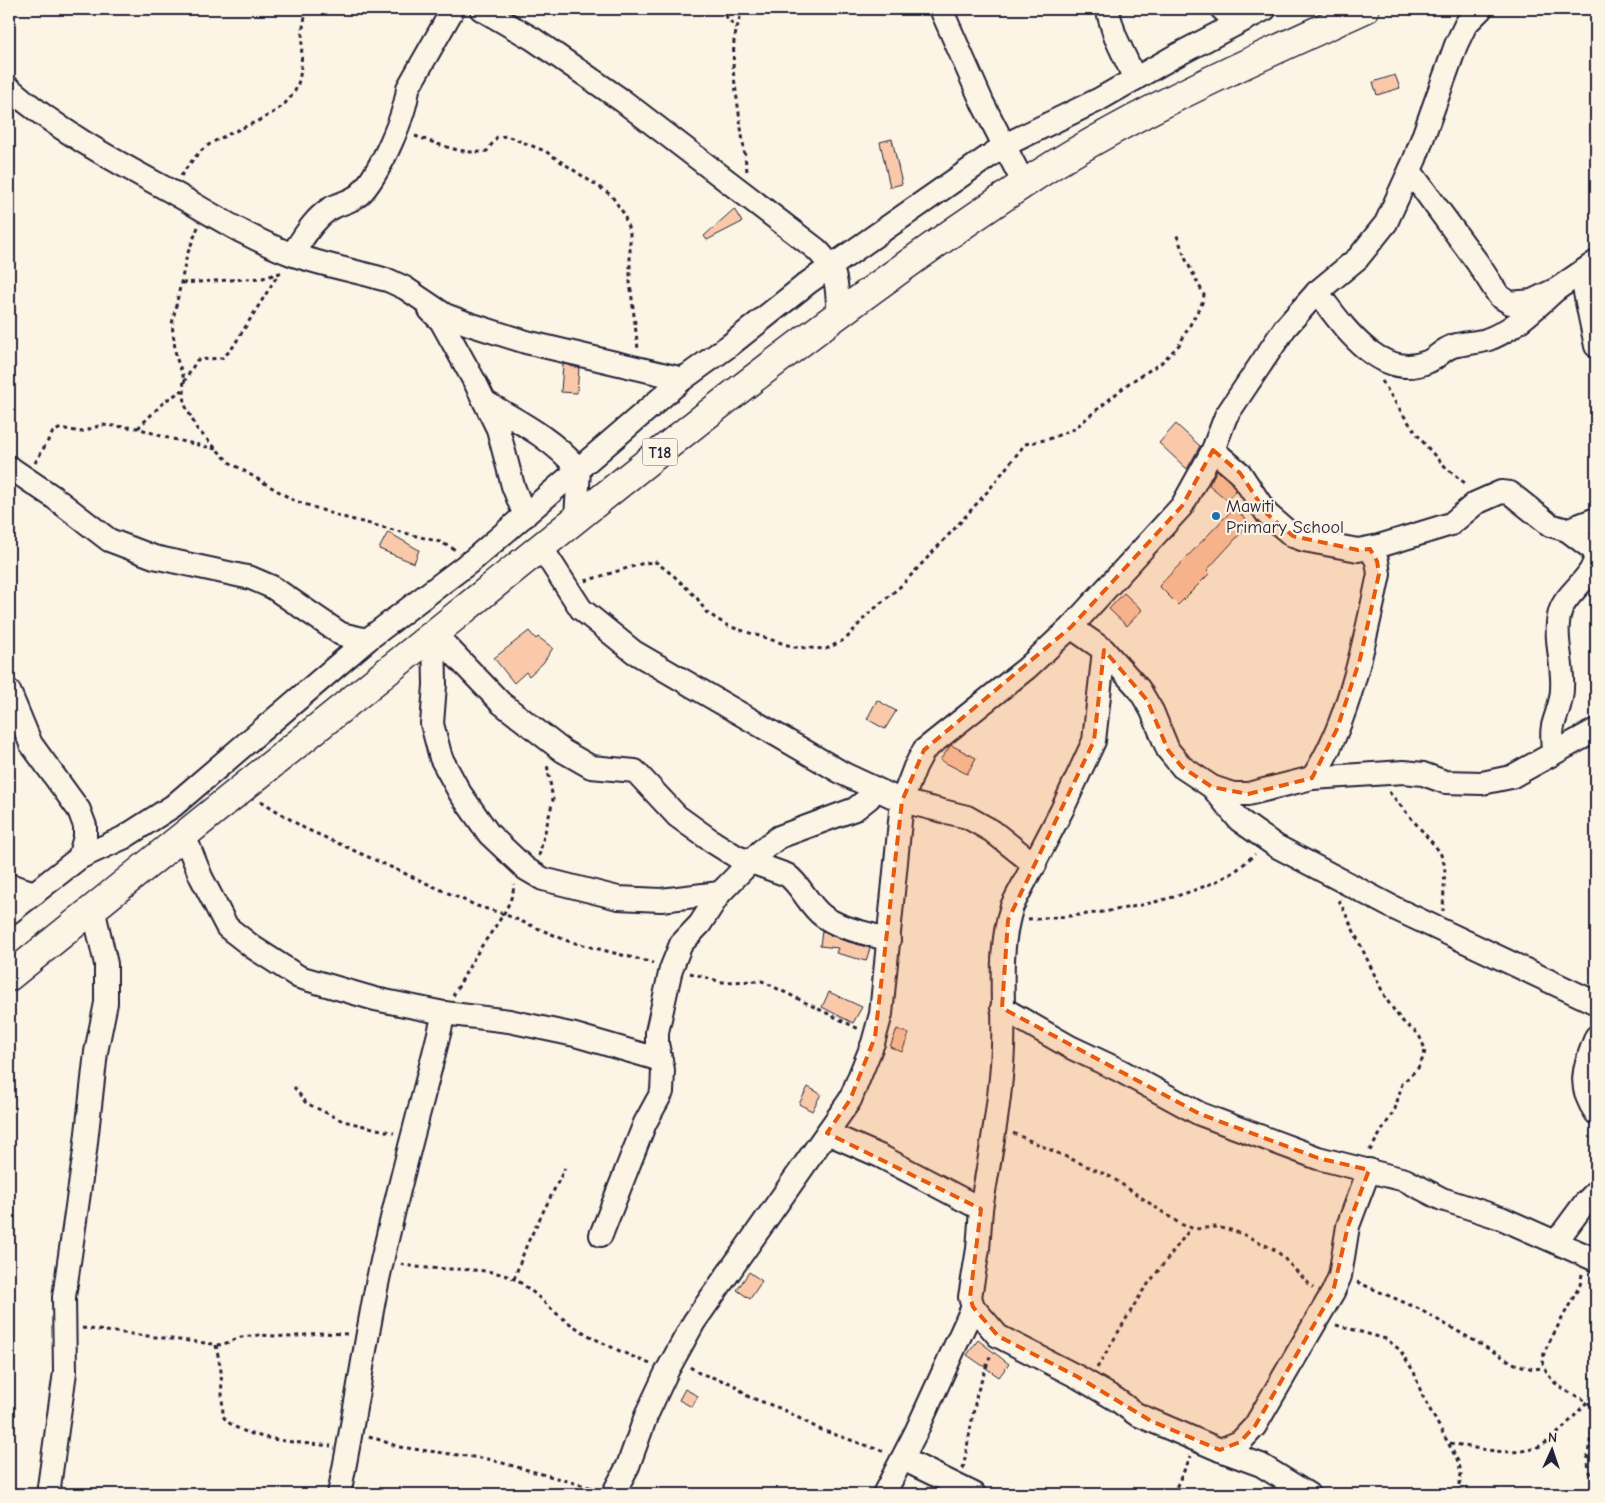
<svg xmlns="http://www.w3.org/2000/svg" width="1605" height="1503" viewBox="0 0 1605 1503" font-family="'Comic Neue',sans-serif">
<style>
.building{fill:#fac9aa;stroke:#22223b}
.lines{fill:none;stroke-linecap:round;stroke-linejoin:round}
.minor-casing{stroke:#22223b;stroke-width:26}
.highway-casing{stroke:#22223b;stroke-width:31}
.path{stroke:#22223b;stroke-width:3;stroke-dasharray:4 4;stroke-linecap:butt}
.minor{stroke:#fcf5e5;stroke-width:22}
.highway{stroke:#fcf5e5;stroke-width:28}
.marked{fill:#e8590c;fill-opacity:0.2;stroke:#e8590c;stroke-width:4;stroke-dasharray:10 6;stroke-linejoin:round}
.poi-dot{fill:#1f6fb2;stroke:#fcf5e5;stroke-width:2}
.labels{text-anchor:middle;stroke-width:4.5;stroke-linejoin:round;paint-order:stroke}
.shield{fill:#fcf5e5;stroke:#63616e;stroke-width:1}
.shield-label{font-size:16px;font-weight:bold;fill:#22223b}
.poi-label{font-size:18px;fill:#22223b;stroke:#fcf5e5;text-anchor:start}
</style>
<rect width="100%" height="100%" fill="#fcf5e5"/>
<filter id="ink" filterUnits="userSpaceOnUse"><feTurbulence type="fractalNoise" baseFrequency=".02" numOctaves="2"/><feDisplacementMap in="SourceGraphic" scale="10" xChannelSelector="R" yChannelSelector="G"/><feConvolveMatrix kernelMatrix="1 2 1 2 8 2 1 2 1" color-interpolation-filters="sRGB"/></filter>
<g filter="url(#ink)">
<g class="building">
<polygon points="1395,75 1400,88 1377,95 1373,82"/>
<polygon points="892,139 902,184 890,187 880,142"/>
<polygon points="734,209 742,222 707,240 704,236"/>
<polygon points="563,364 579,368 577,393 561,392"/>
<polygon points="1176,424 1200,446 1187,469 1159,443"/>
<polygon points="1217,470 1230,482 1236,490 1227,500 1209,485"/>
<polygon points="1234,508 1250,523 1207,570 1210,573 1178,605 1159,586"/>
<polygon points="388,532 419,550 414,563 379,549"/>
<polygon points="1124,593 1142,610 1127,626 1109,609"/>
<polygon points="529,631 536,639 538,637 553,648 543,663 529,676 526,672 514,683 494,658"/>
<polygon points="877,700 896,711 885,729 867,719"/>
<polygon points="951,745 976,758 967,774 940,760"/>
<polygon points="822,931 842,940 870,948 866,961 836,953 838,948 820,946"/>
<polygon points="829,992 862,1007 853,1023 822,1007"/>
<polygon points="897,1029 909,1034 902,1052 890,1047"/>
<polygon points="808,1087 821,1094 812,1111 799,1104"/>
<polygon points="749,1272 762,1281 750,1299 737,1290"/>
<polygon points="978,1340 1009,1364 999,1377 967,1355"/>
<polygon points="685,1389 698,1396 692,1407 679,1400"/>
</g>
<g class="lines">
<defs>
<g id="minor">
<path d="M 481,9 L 533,39 L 623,101 L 816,249 C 839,271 836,284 839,314"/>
<polyline points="941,9 983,104 1024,184"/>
<polyline points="1107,9 1115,36 1135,79"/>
<polyline points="1222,9 1237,23"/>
<path d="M 9,88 C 58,131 115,161 172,192 C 212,214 248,238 291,254 C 322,265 357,271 390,281 L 405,288 L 445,315 L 469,324 L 526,342 L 683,379"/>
<polyline points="1410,171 1477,262 1499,296 1510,303 1532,301 1557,289 1596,262"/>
<path d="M 292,254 C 303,239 312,221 328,210 C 338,203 353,202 362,192 C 381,170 405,117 408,88 L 453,9"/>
<polyline points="1581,273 1596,346"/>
<path d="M 1317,292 C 1341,323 1379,382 1427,362 C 1436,359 1443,349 1453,346 C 1464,343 1475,343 1486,340 C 1513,331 1536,307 1557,289"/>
<polyline points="430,310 441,321 476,384 498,429 513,486 525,516"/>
<path d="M 485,402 C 520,422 553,439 579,470 L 576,518"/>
<polyline points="1213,450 1240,473 1267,514 1293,536 1304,540 1358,550 1379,546 1451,524 1476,503 1501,492 1510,493 1550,525 1567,530 1596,519"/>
<polyline points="9,467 52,496 109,540 154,557 251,578 272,587 341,634 367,640"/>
<polyline points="541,547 581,609 634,652 844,774 902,801 967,817 992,831 1035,865"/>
<polyline points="1071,627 1104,650 1139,689 1152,711 1168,750 1182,767 1212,787 1233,794 1248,794 1312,778 1404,772 1423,774 1445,782 1482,783 1511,777 1596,730"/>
<path d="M 434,633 L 501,703 L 563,751 L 591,767 L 635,771 L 677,816 L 713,842 L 737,857 L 787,875 C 802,886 808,905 823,916 C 840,929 868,933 889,940"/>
<polyline points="434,633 435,685 432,724 441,758 460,793 489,834 526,869 543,879 618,898 661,900 720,893"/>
<polyline points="9,691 31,744 79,810 85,826 85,837 79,858 9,913"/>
<path d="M 1553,753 C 1553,745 1551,735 1553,726 C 1556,714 1562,702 1562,689 C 1564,664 1553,637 1560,612 C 1566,591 1599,575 1595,551 L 1567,530"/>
<path d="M 1312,778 C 1348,727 1366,636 1379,574 L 1377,561 L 1370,549"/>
<polyline points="1212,787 1239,820 1276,846 1394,908 1596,1003"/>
<polyline points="184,835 201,877 227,927 254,948 299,977 375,999 444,1013 509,1021 575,1035 661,1060"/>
<polyline points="79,858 123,838 173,806 367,640 474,559 683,379 730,345 809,282 1005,145 1098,100 1175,56 1265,9"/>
<polyline points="9,885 35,893"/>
<polyline points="1002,1008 1070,1047 1119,1070 1200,1114 1318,1158 1405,1180 1442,1199 1501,1218 1596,1260"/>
<path d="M 1596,1037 C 1585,1067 1576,1085 1596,1113"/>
<polyline points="827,1133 880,1156 981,1209 978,1249 970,1297 973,1307 998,1336 1078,1377 1117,1400 1136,1414 1220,1450 1261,1465 1308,1494"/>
<path d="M 981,1209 C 990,1155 1001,1102 1003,1047 C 1005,999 997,953 1012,906 L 1062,810 L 1094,741 L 1104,650"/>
<polyline points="601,1235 645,1123 662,1092 663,1070 657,1044 657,1032 671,969 681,944 700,924 720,893 761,851 779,837 855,809 869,798 874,790"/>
<polyline points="1556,1242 1584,1204 1596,1192"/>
<polyline points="1220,1450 1240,1442 1255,1426 1333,1292 1340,1276 1348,1226 1369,1170"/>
<polyline points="903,1459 974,1494"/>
<polyline points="48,1494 65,1372 64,1297 85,1151 96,1052 106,1003 106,964 93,908"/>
<path d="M 339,1494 C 353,1426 363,1357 376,1289 C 395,1196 422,1105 444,1013"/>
<polyline points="613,1494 628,1466 646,1416 667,1371 694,1322 850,1100 873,1043 881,1014 902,801 915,767 924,750 1027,668 1071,627 1182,506 1213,450 1226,416 1285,328 1317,292 1358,258 1386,223 1415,159 1456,45 1466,24 1481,9"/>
<polyline points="884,1494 916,1432 973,1307"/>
</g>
<path id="highway" d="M 9,977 C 161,853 314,731 467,607 C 647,461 828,314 1022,185 C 1129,114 1249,62 1365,9"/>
</defs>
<use href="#minor" class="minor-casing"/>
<use href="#highway" class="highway-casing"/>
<g class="path">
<polyline points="720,9 736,28"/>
<polyline points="742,9 734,40 733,70 747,171"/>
<path d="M 415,136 C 436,143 464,156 487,151 L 497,137 L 507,136 L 545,151 L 611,195 L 624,214 L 630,234 L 630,282 L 638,349"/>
<path d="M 181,176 C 189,164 199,150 212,143 C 237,127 275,120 293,94 C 308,73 296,34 308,9"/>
<polyline points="198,227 187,255 172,324 176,357 183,375 185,405 197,429 229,462 293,500 339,516 440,542 456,550"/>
<polyline points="182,283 263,278 283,272"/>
<path d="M 1382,381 C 1405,419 1432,461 1468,485"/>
<polyline points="184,382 197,360 222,358 231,350 279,273"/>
<polyline points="138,428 165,401 183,390"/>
<polyline points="35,463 53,432 61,428 80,432 102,425 138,428 164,437 216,449"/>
<polyline points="585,581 644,563 656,562 674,576 697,598 706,612 728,626 794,647 826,649 846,639 867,615 902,585 957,526 988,491 1025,444 1049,439 1074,429 1129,383 1161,363 1179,345 1202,303 1204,295 1186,260 1176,233"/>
<polyline points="1389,792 1440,852 1445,866 1443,911"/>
<polyline points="261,801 304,828 477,906 504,914 568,941 653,963"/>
<polyline points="539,856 553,800 547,764"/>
<polyline points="1339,900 1386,999 1401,1020 1419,1035 1425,1049 1424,1056 1418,1068 1402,1084 1395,1109 1369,1152"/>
<path d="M 1028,919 C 1092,916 1172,905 1229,875 C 1238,870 1247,861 1255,854"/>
<polyline points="690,973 722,982 762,981 859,1029"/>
<path d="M 453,996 C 461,982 468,968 476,955 C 489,933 513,908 514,884"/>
<polyline points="294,1087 306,1103 343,1121 394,1133"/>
<polyline points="1013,1133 1111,1177 1180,1224 1195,1229 1215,1227 1231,1230 1247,1236 1277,1251 1313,1288"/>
<path d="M 401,1264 C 435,1273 485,1264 514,1279 C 533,1289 548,1308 565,1320 C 591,1339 621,1352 650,1364"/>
<path d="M 1582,1274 L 1580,1285 L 1544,1352 L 1543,1363 C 1554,1396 1580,1390 1595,1410 C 1596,1430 1578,1464 1596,1481"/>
<polyline points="514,1279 527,1244 565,1168"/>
<polyline points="1357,1282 1417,1308 1515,1364 1533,1369 1544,1368"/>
<polyline points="1336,1325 1386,1339 1400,1350 1414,1372 1422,1395 1459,1463 1461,1474 1458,1494"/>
<polyline points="82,1328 221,1345 241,1337 260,1335 290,1337 319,1333 348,1334"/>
<path d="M 216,1345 L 221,1371 L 223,1416 C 238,1440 304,1443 331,1446"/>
<polyline points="690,1367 699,1373 733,1384 749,1397 782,1409 819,1429 885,1452"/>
<polyline points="1097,1368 1142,1292 1191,1228"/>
<polyline points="369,1436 399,1447 488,1459 596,1489"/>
<path d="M 1450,1443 C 1477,1448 1515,1459 1542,1445 C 1559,1435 1574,1416 1587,1402"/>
<polyline points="963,1469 977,1393 991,1354"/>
<polyline points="1173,1494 1191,1456"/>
</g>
<use href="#minor" class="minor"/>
<use href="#highway" class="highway"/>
</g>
</g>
<path class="marked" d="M 1213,450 L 1240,473 L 1267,514 L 1293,536 L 1358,550 L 1370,549 L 1377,561 L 1379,574 L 1360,659 L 1337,729 L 1312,778 L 1248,794 L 1212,787 L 1182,767 L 1168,750 L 1147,700 L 1104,650 L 1094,741 L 1008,920 L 1002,1008 L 1200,1114 L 1318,1158 L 1369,1170 L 1348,1226 L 1333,1292 L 1255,1426 L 1240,1442 L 1220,1450 L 1151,1421 L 1078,1377 L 998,1336 L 973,1307 L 970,1297 L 981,1209 L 827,1133 L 850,1100 L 875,1037 L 902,801 L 924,750 L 1071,627 L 1182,506 Z"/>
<circle class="poi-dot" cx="1216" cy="516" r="5"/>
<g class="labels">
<rect class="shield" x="642.5" y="438.5" width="35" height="27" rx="4"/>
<g class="shield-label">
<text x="660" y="458">T18</text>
</g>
<g class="poi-label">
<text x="1226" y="512">Mawiti<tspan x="1226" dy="21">Primary School</tspan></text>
</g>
</g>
<rect width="1605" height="1503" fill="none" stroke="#fcf5e5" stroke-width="30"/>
<rect x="15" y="15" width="1575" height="1473" fill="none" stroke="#22223b" stroke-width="2" filter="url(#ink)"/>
<g transform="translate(1552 1450) rotate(3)" stroke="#fcf5e5" stroke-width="4" paint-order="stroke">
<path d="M0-4L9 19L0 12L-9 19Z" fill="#22223b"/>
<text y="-8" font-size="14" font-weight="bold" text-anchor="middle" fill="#22223b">N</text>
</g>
</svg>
